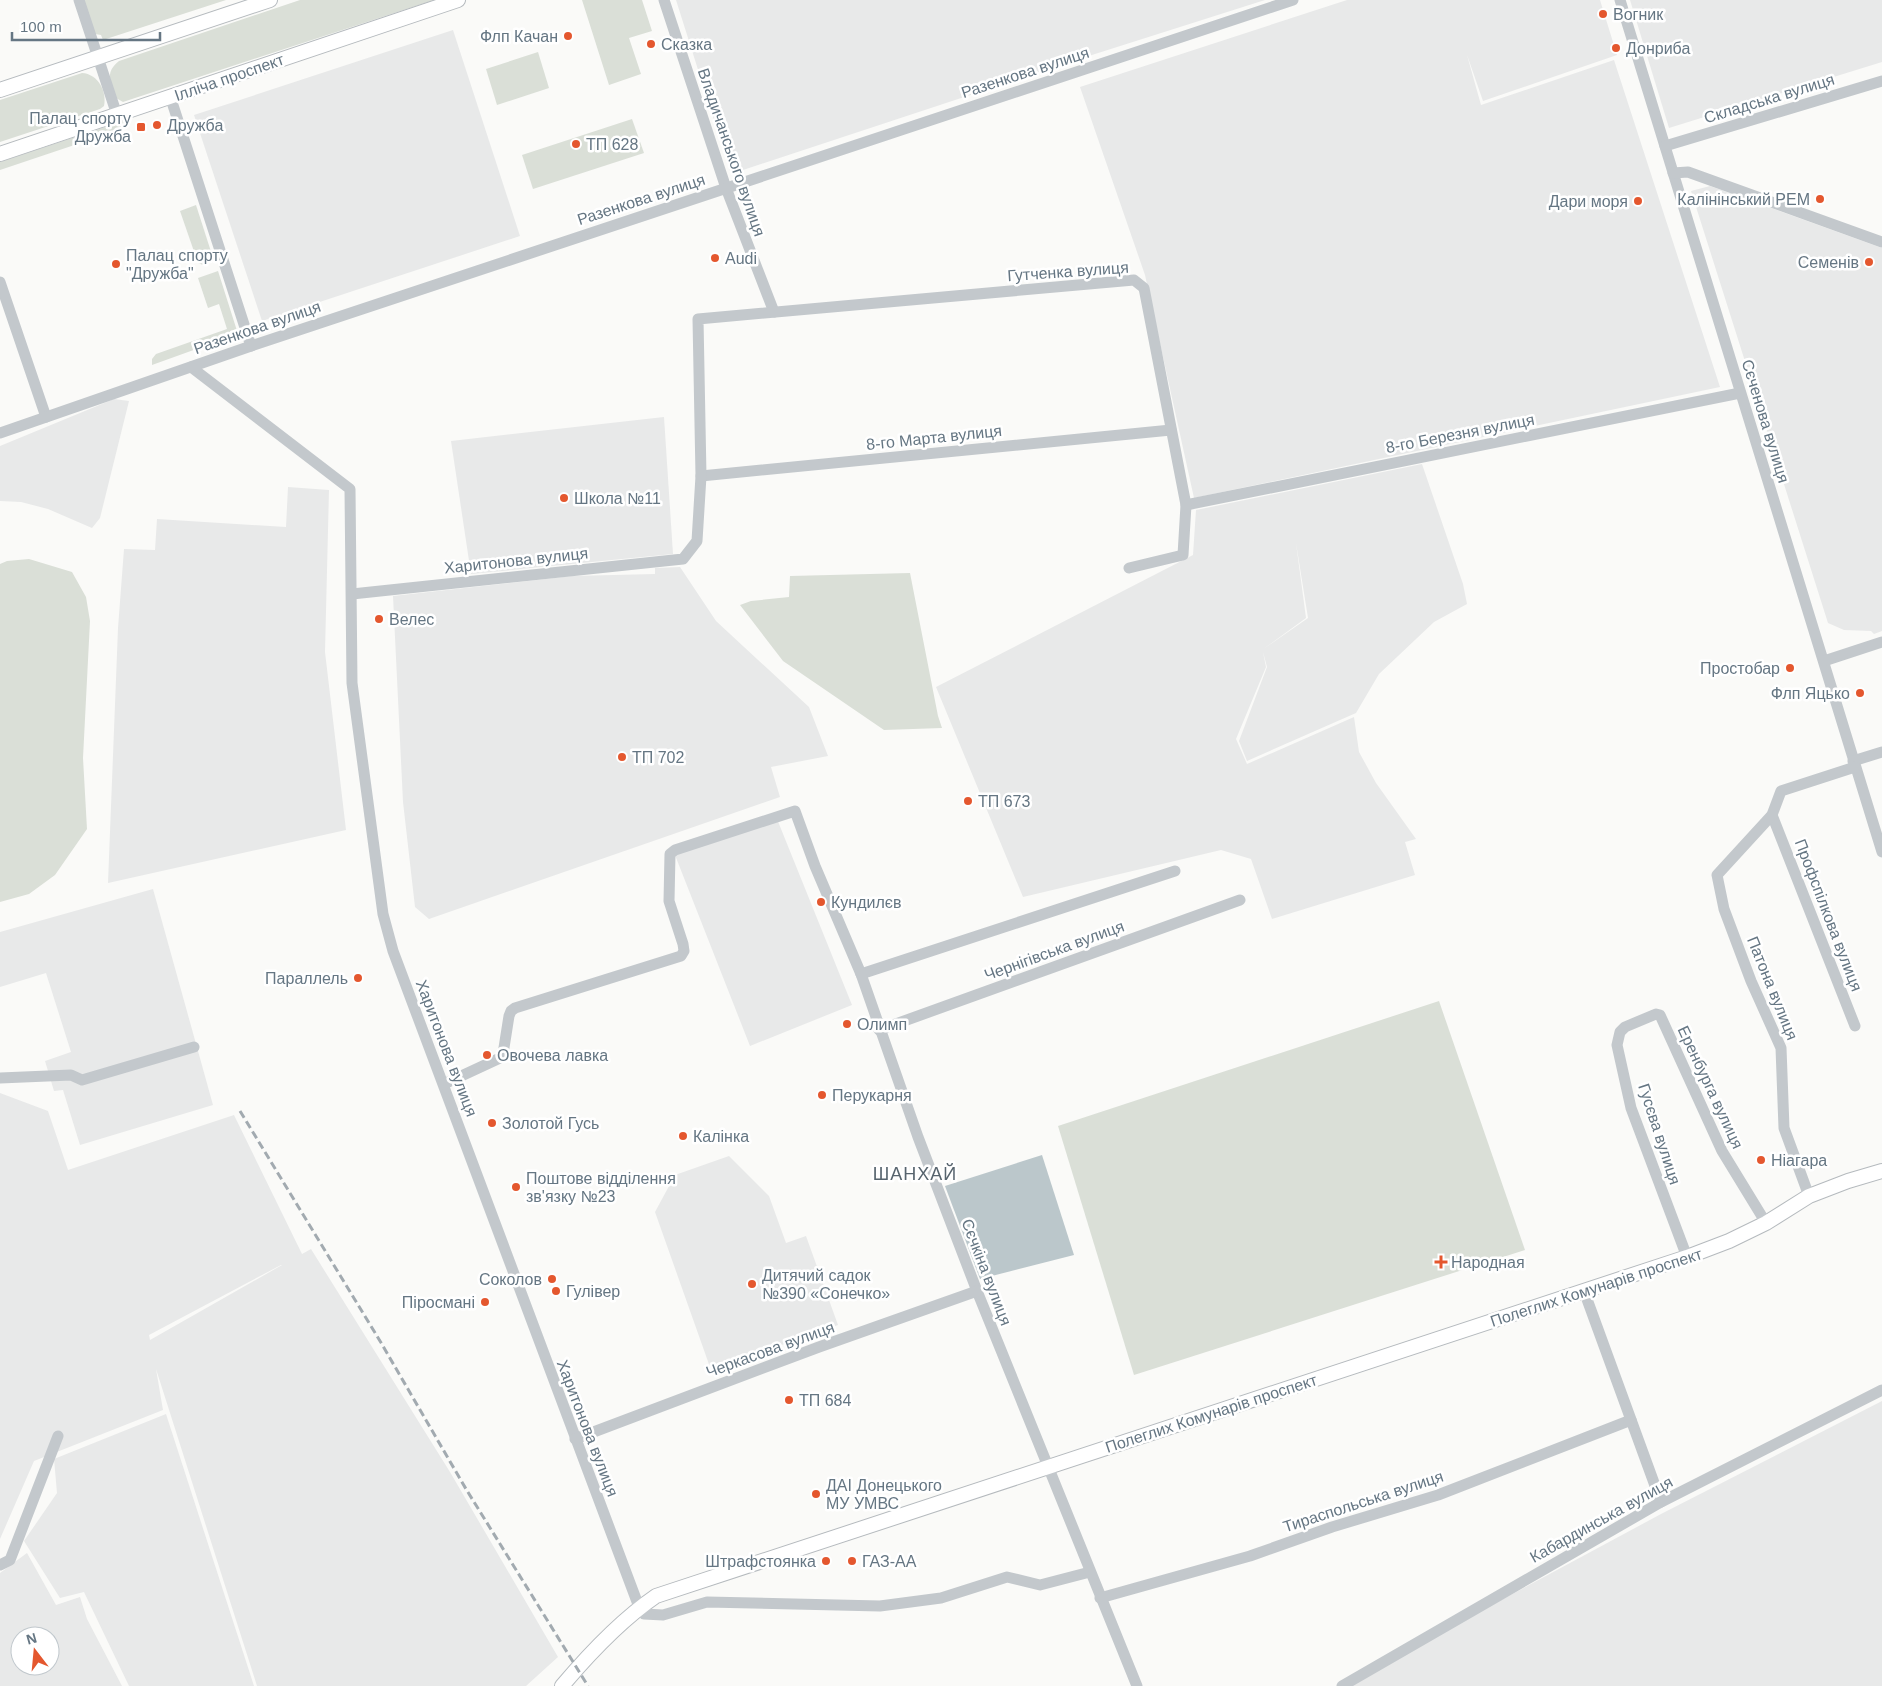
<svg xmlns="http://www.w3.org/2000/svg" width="1882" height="1686" viewBox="0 0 1882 1686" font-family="Arial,sans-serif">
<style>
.built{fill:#e8e9e9;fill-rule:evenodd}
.green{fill:#dadfd7}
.water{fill:#bbc7cb}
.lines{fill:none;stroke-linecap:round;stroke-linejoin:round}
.major-casing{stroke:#b5babe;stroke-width:16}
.minor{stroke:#c3c8cc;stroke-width:11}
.major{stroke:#fff;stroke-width:14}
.rail{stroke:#a2aab0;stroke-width:3;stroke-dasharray:8 4;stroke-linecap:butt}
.poi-dot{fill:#e4572e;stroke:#fff;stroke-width:2}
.labels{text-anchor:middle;stroke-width:5;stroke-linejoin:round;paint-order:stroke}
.poi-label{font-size:16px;fill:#657683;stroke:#fff;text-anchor:start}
.street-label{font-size:16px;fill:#657683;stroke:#fff}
.neighbourhood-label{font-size:18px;letter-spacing:1px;fill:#57646e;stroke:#fff}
</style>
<rect width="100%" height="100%" fill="#fafaf8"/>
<g class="built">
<polygon points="676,0 1265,0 1073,61 731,174"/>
<polygon points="1347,0 1600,0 1617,55 1483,101 1467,55 1481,105 1614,60 1720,387 1194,498 1145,275 1080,87"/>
<polygon points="1630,0 1882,0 1882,62 1669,128"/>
<polygon points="453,30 520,236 262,321 194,115"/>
<polygon points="1710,186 1882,248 1882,631 1874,634 1871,631 1844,630 1828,623 1691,191"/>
<polygon points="114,399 129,401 100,518 92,528 48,509 21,502 0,501 0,446"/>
<polygon points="664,417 673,554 471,574 451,441"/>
<path d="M 1422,464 L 1463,584 L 1467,604 L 1434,622 L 1379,674 L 1356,713 L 1247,761 L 1239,741 L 1267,667 L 1263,652 L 1266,667 L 1236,739 L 1247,764 L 1354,717 L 1359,752 L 1376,783 L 1416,839 L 1405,842 L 1415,875 L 1272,919 L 1251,859 L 1221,850 L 1023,897 L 936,687 L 1193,555 L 1196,510 ZM 1296,543 L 1308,618 L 1262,650 L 1306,618 Z"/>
<polygon points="288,487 329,490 325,652 346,830 108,883 118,628 124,549 155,550 157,519 286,527"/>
<polygon points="680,567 716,621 809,707 828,756 771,767 780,797 429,919 415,907 403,802 393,596 572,576 655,574 655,568"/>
<polygon points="775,814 852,1005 750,1046 673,850"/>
<polygon points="153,889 213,1105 80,1145 63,1090 54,1091 45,1061 71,1052 46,973 0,987 0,932"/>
<path d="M 0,1093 L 48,1111 L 68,1170 L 234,1115 L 302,1254 L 311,1249 L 450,1472 L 558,1657 L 526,1686 L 257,1686 L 156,1369 L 163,1410 L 34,1461 L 0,1539 ZM 281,1265 L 282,1265 L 150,1340 L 149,1335 Z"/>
<polygon points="729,1156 769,1196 786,1243 806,1236 838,1325 711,1370 655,1212 675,1175"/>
<polygon points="1882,1401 1882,1686 1351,1686 1349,1682 1661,1514"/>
<polygon points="166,1414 254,1686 129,1686 84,1592 60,1598 24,1541 57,1493 54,1459"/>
<path d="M 27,1553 L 56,1605 L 80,1597 L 87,1619 L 122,1686 L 0,1686 L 0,1573 ZM 20,1636 L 50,1636 L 50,1666 L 20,1666 Z"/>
</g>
<g class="green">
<polygon points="83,0 226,0 103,40 101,35 95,34"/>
<path d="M 300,0 L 434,0 L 132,99 L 123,102 L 116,98 C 111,82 104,73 119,61 Z"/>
<polygon points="582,0 642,0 652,31 629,38 641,74 609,85"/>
<polygon points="538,52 549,88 497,105 486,69"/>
<path d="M 82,73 C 98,74 107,91 104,106 L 100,109 L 0,142 L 0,100 Z"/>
<polygon points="632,119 644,153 533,189 522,155"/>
<polygon points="126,120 128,127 0,170 0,162"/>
<polygon points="196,205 214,261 203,265 198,263 180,211"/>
<polygon points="218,271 238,334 152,365 152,359 156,354 227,329 219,304 208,308 198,278"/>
<polygon points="29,559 72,572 86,597 90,621 83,758 87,829 55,875 29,894 0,902 0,564 7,561"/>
<polygon points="910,573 938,716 942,728 884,730 783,661 740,605 751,601 789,597 790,576"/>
<polygon points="1439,1001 1525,1250 1134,1375 1058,1126"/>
</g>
<polygon class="water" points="1042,1155 1074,1255 980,1279 945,1186"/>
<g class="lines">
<defs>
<g id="major">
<polyline points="0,90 270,0"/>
<polyline points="0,154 458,0"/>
<path d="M 562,1686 C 589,1654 621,1620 656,1596 L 1687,1257 L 1729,1241 L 1766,1223 L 1809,1196 L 1848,1181 L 1882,1171"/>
</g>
</defs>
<use href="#major" class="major-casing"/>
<g class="minor">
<polyline points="79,0 117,115"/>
<polyline points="664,0 726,188 774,312"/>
<polyline points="1620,0 1882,852"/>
<polyline points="170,96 251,346"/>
<polyline points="1665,146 1882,81"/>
<polyline points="1673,173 1688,172 1882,242"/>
<polyline points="0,282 46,417"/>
<polyline points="191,367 350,489 352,683 383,914 393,951 639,1607 644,1614 663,1615 707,1602 880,1606 941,1598 1007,1577 1040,1585 1090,1572"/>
<polyline points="0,433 251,346 1293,0"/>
<polyline points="701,476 1171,430"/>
<polyline points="1186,505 1740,393"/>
<polyline points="352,594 683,559 697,541 701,476 698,319 1134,280 1144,288 1186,505 1183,555 1129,568"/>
<polyline points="1824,661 1882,642"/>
<polyline points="1853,761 1882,752"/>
<polyline points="1772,815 1855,1026"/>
<polyline points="861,974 1175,871"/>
<polyline points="879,1030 1240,900"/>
<polyline points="0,1078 71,1075 82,1080 194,1047"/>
<polyline points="444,1084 500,1058 503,1054 509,1016 511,1011 515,1008 681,956 684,951 683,944 669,901 670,854 675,850 795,811 815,866 861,974 918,1137 977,1291 1137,1686"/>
<polyline points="1809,1196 1784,1128 1781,1048 1751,981 1724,909 1717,875 1772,815 1781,791 1855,767"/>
<polyline points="1687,1257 1631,1108 1617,1045 1620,1032 1625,1027 1656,1014 1660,1015 1722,1151 1766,1223"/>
<polyline points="1584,1291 1661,1502"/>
<polyline points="575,1439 819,1347 977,1291"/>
<polyline points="0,1565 10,1560 58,1436"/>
<polyline points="1100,1598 1250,1556 1332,1527 1438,1495 1631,1420"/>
<polyline points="1342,1686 1661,1502 1882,1390"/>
</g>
<use href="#major" class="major"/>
<polyline class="rail" points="240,1111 380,1341 466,1489 588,1686"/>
</g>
<g class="poi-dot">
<circle cx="1603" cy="14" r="5"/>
<circle cx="568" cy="36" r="5"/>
<circle cx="651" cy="44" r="5"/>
<circle cx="1616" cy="48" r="5"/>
<circle cx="157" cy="125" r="5"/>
<rect x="136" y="122" width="10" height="10" rx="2.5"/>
<circle cx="576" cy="144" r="5"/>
<circle cx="1820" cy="199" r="5"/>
<circle cx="1638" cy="201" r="5"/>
<circle cx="715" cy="258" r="5"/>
<circle cx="1869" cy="262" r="5"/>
<circle cx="116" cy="264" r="5"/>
<circle cx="564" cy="498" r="5"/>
<circle cx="379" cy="619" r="5"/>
<circle cx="1790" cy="668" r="5"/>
<circle cx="1860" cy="693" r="5"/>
<circle cx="622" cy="757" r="5"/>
<circle cx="968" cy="801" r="5"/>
<circle cx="821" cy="902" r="5"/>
<circle cx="358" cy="978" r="5"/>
<circle cx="847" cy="1024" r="5"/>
<circle cx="487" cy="1055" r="5"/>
<circle cx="822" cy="1095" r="5"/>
<circle cx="492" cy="1123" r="5"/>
<circle cx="683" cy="1136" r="5"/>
<circle cx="1761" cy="1160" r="5"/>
<circle cx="516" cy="1187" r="5"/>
<path d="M1438.5 1254.5h5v5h5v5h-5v5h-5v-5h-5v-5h5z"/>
<circle cx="552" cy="1279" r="5"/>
<circle cx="752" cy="1284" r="5"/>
<circle cx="556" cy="1291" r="5"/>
<circle cx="485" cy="1302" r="5"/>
<circle cx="789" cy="1400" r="5"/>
<circle cx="816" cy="1494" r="5"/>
<circle cx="826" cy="1561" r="5"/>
<circle cx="852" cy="1561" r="5"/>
</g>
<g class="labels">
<g class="poi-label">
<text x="1613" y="20">Вогник</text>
<text x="558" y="42" text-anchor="end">Флп Качан</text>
<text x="661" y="50">Сказка</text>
<text x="1626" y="54">Донриба</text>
<text x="131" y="124" text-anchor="end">Палац спорту<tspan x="131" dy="18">Дружба</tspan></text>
<text x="167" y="131">Дружба</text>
<text x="586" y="150">ТП 628</text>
<text x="1810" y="205" text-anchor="end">Калінінський РЕМ</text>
<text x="1628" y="207" text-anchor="end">Дари моря</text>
<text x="126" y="261">Палац спорту<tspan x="126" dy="18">"Дружба"</tspan></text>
<text x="725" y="264">Audi</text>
<text x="1859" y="268" text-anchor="end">Семенів</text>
<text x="574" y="504">Школа №11</text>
<text x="389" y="625">Велес</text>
<text x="1780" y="674" text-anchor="end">Простобар</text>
<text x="1850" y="699" text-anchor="end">Флп Яцько</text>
<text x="632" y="763">ТП 702</text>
<text x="978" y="807">ТП 673</text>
<text x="831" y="908">Кундилєв</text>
<text x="348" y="984" text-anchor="end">Параллель</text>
<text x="857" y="1030">Олимп</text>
<text x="497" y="1061">Овочева лавка</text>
<text x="832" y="1101">Перукарня</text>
<text x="502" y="1129">Золотой Гусь</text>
<text x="693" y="1142">Калінка</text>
<text x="1771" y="1166">Ніагара</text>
<text x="526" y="1184">Поштове відділення<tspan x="526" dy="18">зв'язку №23</tspan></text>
<text x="1451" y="1268">Народная</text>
<text x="762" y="1281">Дитячий садок<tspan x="762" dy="18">№390 «Сонечко»</tspan></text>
<text x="542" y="1285" text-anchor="end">Соколов</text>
<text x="566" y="1297">Гулівер</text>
<text x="475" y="1308" text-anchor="end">Піросмані</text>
<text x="799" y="1406">ТП 684</text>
<text x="826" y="1491">ДАІ Донецького<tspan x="826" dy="18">МУ УМВС</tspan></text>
<text x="816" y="1567" text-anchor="end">Штрафстоянка</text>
<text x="862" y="1567">ГАЗ-АА</text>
</g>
<g class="street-label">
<text transform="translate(1025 72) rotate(-18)" y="6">Разенкова вулиця</text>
<text transform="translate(229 77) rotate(-19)" y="6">Ілліча проспект</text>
<text transform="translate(1769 98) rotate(-17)" y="6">Складська вулиця</text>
<text transform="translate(732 152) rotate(71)" y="6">Владичанського вулиця</text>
<text transform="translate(641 199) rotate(-18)" y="6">Разенкова вулиця</text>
<text transform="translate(1068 271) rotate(-4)" y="6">Гутченка вулиця</text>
<text transform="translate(257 327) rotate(-19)" y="6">Разенкова вулиця</text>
<text transform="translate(1766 421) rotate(73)" y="6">Сєченова вулиця</text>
<text transform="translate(1460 433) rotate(-11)" y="6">8-го Березня вулиця</text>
<text transform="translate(934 437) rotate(-6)" y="6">8-го Марта вулиця</text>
<text transform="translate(516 560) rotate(-6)" y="6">Харитонова вулиця</text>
<text transform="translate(1829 915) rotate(69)" y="6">Профспілкова вулиця</text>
<text transform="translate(1054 950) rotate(-20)" y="6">Чернігівська вулиця</text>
<text transform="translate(1773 988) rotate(68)" y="6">Патона вулиця</text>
<text transform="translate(447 1048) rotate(69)" y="6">Харитонова вулиця</text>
<text transform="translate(1711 1087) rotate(65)" y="6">Еренбурга вулиця</text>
<text transform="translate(1660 1134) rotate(72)" y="6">Гусєва вулиця</text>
<text transform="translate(987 1272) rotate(69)" y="6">Сєчкіна вулиця</text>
<text transform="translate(1596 1287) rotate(-18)" y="6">Полеглих Комунарів проспект</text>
<text transform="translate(770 1349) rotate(-20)" y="6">Черкасова вулиця</text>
<text transform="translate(1211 1413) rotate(-18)" y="6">Полеглих Комунарів проспект</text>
<text transform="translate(588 1428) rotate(69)" y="6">Харитонова вулиця</text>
<text transform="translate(1363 1501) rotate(-18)" y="6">Тираспольська вулиця</text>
<text transform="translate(1601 1519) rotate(-29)" y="6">Кабардинська вулиця</text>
</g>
<g class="neighbourhood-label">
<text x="915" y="1180">ШАНХАЙ</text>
</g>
</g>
<g transform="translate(35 1651) rotate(344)"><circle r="24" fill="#ffffff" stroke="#c1c8cd"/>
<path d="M0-4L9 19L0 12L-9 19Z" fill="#e4572e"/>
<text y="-8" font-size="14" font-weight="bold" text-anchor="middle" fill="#657683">N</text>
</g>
<path d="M12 32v8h148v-8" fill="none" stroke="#657683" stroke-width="2.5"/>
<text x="20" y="32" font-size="15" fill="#657683" stroke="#ffffff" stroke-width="4" paint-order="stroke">100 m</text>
</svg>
